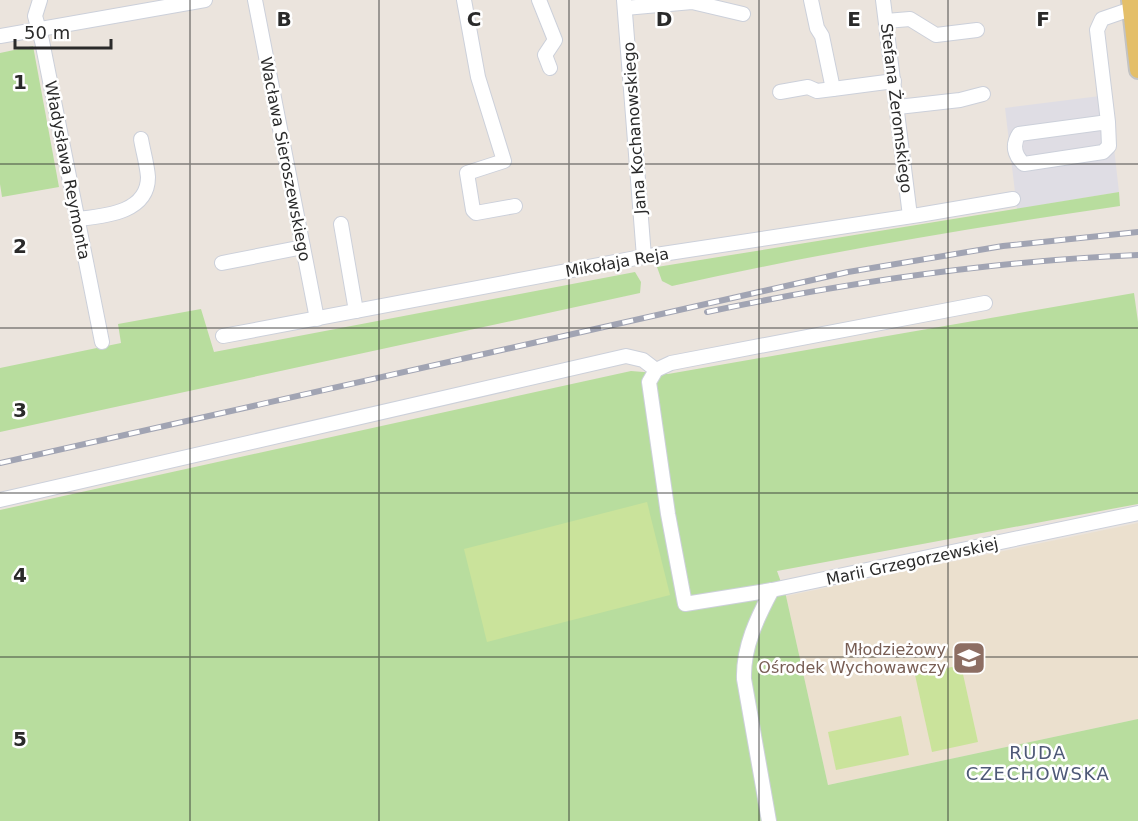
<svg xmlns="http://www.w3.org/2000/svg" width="1138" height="821" viewBox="0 0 1138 821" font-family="'DejaVu Sans',sans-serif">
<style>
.industrial{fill:#dfdde4}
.education{fill:#ebe0ce}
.green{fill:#b8dd9e}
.pitch{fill:#cae39b}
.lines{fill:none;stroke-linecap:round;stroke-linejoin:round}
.minor-casing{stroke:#ccd0da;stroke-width:16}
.major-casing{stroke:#c3c3c3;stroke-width:20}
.minor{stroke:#fff;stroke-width:14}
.major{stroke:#e4bf69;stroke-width:16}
.rail-casing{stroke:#a1a4b3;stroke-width:6}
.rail{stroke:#fff;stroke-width:4;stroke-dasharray:11;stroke-linecap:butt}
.grid{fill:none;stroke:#2a2a2a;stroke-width:1.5;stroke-opacity:0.55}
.labels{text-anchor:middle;stroke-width:5;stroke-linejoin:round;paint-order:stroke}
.street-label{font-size:16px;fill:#2a2a2a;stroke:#fff}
.education-label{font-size:16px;fill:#785e54;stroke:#fff;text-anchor:end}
.neighbourhood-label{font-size:18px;letter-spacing:1.5px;fill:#4e5977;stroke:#fff}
.grid-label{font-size:20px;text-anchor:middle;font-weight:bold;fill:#2a2a2a;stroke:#fff;stroke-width:5;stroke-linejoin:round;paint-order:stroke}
</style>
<rect width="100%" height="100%" fill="#ebe4dd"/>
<polygon class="industrial" points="1108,95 1119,192 1017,209 1005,108"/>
<polygon class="education" points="1138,523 1138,719 828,785 786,596"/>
<g class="green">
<polygon points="33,46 59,187 2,197 0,184 0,53"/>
<path d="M 1119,192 L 1120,206 C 970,228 820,253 672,286 L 662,281 L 657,267 Z"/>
<polygon points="635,272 641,282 640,293 0,432 0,368 121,343 118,324 201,309 214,352"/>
<polygon points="1134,293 1138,322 1138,504 777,571 786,596 828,785 1138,719 1138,821 0,821 0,510 631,371 668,374"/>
</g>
<g class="pitch">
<polygon points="647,502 670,595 487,642 464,549"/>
<polygon points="961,665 978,742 932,752 915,675"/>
<polygon points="901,716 909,755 836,770 828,732"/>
</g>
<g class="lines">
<defs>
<g id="minor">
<polyline points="40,0 35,16 42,41 102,342"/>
<polyline points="255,0 317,319"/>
<polyline points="464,0 478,77 504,161 467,173 473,210 476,213 515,206"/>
<polyline points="539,0 555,40 545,55 550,68"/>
<polyline points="624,0 644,257"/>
<polyline points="811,0 817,28 822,36 833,89"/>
<polyline points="883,0 910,216"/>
<polyline points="625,8 692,2 743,14"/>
<polyline points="886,21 910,19 936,35 977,30"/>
<polyline points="0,36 205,0"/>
<polyline points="780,92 808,87 817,91 833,89 894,81"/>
<polyline points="898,107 960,100 983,94"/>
<path d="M 1108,122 L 1109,146 L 1103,152 L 1024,164 C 1014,155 1012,145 1019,134 L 1108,122 L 1097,30 L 1102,19 L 1131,9"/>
<path d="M 78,219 C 104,216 148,213 148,177 C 147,164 143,151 141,139"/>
<polyline points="341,224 356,311"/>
<polyline points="222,263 303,247"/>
<polyline points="985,303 671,363 656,370 649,382 668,514 685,604 772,590 1138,513"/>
<polyline points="223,336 636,258 919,215 1013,199"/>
<polyline points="0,500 626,356 643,360 656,370"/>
<path d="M 769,821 L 744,679 C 743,647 757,618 772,590"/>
</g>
<polyline id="major" points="1130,0 1138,70"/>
</defs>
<use href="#minor" class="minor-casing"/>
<use href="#major" class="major-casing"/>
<use href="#minor" class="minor"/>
<use href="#major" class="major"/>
<defs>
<g id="rail">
<path d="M 707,312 C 849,282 993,261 1138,255"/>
<polyline points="0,463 848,272 1003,246 1138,232"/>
</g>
</defs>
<use href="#rail" class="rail-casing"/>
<use href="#rail" class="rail"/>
</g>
<path class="grid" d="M 190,0 L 190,821M 379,0 L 379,821M 569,0 L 569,821M 759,0 L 759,821M 948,0 L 948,821M 0,164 L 1138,164M 0,328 L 1138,328M 0,493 L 1138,493M 0,657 L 1138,657"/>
<defs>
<symbol id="school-square" viewBox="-11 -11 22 22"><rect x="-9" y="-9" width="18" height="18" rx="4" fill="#8d6e63" stroke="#fff"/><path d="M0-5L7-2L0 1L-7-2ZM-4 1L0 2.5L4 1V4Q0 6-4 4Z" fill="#fff"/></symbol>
</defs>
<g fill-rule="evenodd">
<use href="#school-square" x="950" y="639" width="38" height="38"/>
</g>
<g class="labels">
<g class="street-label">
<text transform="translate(897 108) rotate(83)" y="6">Stefana Żeromskiego</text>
<text transform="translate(634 128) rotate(-94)" y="6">Jana Kochanowskiego</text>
<text transform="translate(286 159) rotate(79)" y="6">Wacława Sieroszewskiego</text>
<text transform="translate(68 170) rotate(79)" y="6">Władysława Reymonta</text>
<text transform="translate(617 262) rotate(-10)" y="6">Mikołaja Reja</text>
<text transform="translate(912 561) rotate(-12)" y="6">Marii Grzegorzewskiej</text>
</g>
<g class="education-label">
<text x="946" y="655">Młodzieżowy<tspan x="946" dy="18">Ośrodek Wychowawczy</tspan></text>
</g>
<g class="neighbourhood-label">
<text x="1038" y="759">RUDA<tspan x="1038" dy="21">CZECHOWSKA</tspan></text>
</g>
</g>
<g class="grid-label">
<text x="284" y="26">B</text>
<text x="474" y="26">C</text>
<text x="664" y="26">D</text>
<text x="854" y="26">E</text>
<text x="1043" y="26">F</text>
<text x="20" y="89">1</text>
<text x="20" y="253">2</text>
<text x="20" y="417">3</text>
<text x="20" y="582">4</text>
<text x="20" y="746">5</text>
</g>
<path d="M15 39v9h96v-9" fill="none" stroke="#2a2a2a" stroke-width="3"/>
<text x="24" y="39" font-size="18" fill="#2a2a2a" stroke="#ffffff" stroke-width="4.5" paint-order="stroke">50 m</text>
</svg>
